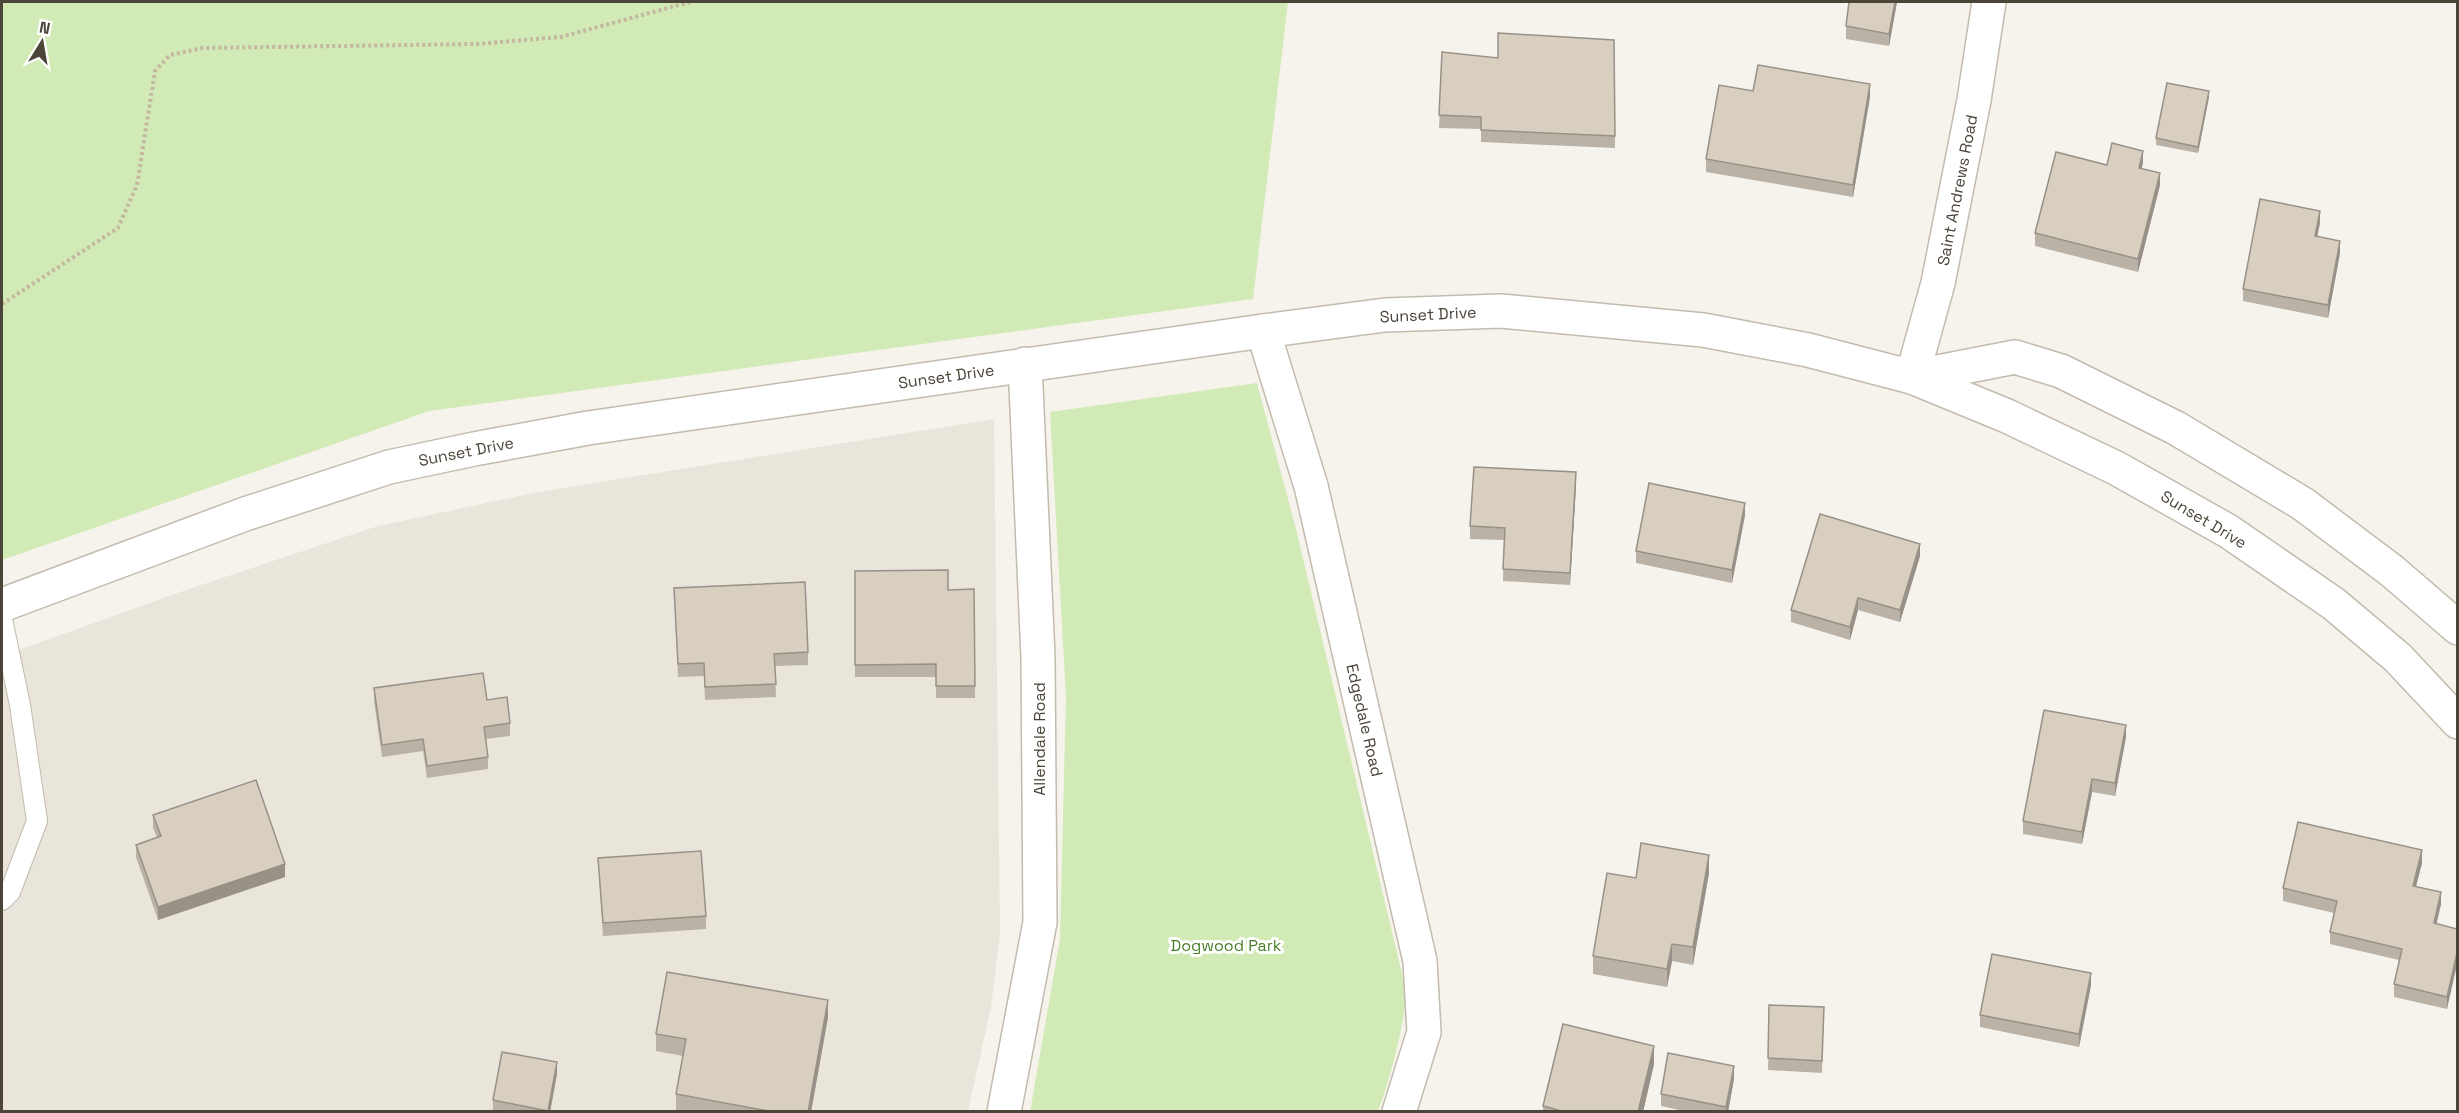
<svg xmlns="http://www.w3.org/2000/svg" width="2459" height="1113" viewBox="0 0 2459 1113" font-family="'Space Grotesk',sans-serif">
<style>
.residential{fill:#eae5da}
.green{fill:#d2eab5}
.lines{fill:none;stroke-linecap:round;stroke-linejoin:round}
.service-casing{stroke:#c2bbae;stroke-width:22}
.minor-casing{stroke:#c2bbae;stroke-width:36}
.path{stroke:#c4b79f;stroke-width:4;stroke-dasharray:3 3;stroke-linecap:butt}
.service{stroke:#fff;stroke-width:20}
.minor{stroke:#fff;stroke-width:33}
.wall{fill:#bab2a6}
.shaded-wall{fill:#979187}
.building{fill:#d8cfc1;stroke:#979187;stroke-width:1.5}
.labels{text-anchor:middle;stroke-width:6;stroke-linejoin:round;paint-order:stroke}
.street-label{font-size:16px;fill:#4b4439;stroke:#fff}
.park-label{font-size:16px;fill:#4a7f2a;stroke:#fff}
</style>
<rect width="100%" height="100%" fill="#f6f3ec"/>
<polygon class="residential" points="994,419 1000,933 991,1007 968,1111 2,1112 2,656 183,591 378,526 538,492"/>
<g class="green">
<polygon points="2,2 1288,2 1253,299 429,411 2,560"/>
<path d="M 1257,383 L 1296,529 L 1407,995 C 1401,1035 1392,1073 1378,1111 L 1030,1112 L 1060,939 L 1066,697 L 1050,412 Z"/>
</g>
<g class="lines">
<defs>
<polyline id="service" points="2,619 20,705 37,821 10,892 2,900"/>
<g id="minor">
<polyline points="1263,331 1311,486 1420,961 1424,1032 1399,1112"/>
<polyline points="1912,377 2015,357 2061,371 2176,428 2303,504 2392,571 2458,628"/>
<polyline points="1912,377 1938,283 1974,100 1989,2"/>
<polyline points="2,605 245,514 389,467 474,449 588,428 1263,331 1385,315 1501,311 1703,330 1808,350 1912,377 2007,416 2116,468 2228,531 2334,604 2398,658 2458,722"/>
<polyline points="1004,1112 1040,922 1038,657 1025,364"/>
</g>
</defs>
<use href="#service" class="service-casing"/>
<use href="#minor" class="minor-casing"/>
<polyline class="path" points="2,304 118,228 137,185 155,71 170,55 203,48 475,44 561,37 690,2"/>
<use href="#service" class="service"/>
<use href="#minor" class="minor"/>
</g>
<g class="wall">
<polygon points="1849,2 1897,2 1889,46 1846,39 1846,26"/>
<polygon points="1442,52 1615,136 1615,148 1481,142 1481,129 1439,128"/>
<polygon points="1753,91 1870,97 1853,197 1706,172 1706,159"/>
<polygon points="2209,97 2198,153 2156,145 2156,138"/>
<polygon points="2143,163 2141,168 2160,185 2138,272 2035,246 2035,233 2107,165"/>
<polygon points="2320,223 2317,236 2340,253 2328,318 2243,301 2243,289"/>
<polygon points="1576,485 1570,585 1503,581 1504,540 1470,539 1470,526"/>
<polygon points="1745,515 1732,583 1636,563 1636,551"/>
<polygon points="1920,556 1900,622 1858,610 1850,640 1791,622 1791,610"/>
<polygon points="855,571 948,590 974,589 975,698 936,698 936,677 855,677"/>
<polygon points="674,588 808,652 808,665 775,666 776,697 705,700 704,676 678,677"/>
<polygon points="374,688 487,700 510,723 510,736 486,739 488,757 488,769 427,778 423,751 382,757 374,701"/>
<polygon points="2126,737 2115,796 2092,792 2082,844 2023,834 2023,821"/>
<polygon points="153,815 285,877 158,920 136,857 136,845 157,837 153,828"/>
<polygon points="598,858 706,916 706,929 603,936"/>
<polygon points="2422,863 2416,886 2441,904 2436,924 2457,929 2447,1009 2394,997 2394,984 2399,960 2330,944 2330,932 2334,913 2283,901 2283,888"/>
<polygon points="1709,873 1693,965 1672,961 1667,987 1593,974 1593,956 1636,878"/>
<polygon points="2091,985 2079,1047 1980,1027 1980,1015"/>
<polygon points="1769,1005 1824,1007 1822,1073 1768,1070"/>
<polygon points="828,1017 811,1112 676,1112 676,1094 683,1056 656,1051 656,1034"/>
<polygon points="1654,1064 1643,1112 1543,1112 1543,1106"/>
<polygon points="557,1074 550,1112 493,1112 493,1100"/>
<polygon points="1734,1079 1728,1112 1688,1112 1661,1106 1661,1094"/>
</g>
<g class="shaded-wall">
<polygon points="1895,2 1897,2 1889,46 1889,34"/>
<polygon points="1870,84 1870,97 1853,197 1853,185"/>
<polygon points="2209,91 2209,97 2198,153 2198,147"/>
<polygon points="2143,151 2143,163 2139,180 2139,168"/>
<polygon points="2160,173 2160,185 2138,272 2138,259"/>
<polygon points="2320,211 2320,223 2315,248 2315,236"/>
<polygon points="2340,241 2340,253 2328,318 2328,305"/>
<polygon points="1576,472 1576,485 1570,585 1570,573"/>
<polygon points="1745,503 1745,515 1732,583 1732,570"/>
<polygon points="1920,544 1920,556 1900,622 1900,610"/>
<polygon points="1858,598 1858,610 1850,640 1850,627"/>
<polygon points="2126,725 2126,737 2115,796 2115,783"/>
<polygon points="2092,779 2092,792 2082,844 2082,832"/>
<polygon points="2422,850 2422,863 2413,898 2413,886"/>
<polygon points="1709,855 1709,873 1693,965 1693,947"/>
<polygon points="285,864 285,877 158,920 158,907"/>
<polygon points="2441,892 2441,904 2434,935 2434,923"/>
<polygon points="1672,944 1672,961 1667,987 1667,969"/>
<polygon points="2457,953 2457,965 2447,1009 2447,997"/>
<polygon points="2091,973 2091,985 2079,1047 2079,1034"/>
<polygon points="828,1000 828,1017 811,1112 808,1112"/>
<polygon points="1654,1046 1654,1064 1643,1112 1638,1112"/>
<polygon points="557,1062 557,1074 550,1112 548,1112"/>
<polygon points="1734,1066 1734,1079 1728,1112 1726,1112 1726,1107"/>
</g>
<g class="building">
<polygon points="1849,2 1895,2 1889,34 1846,26"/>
<polygon points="1498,33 1614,40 1615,136 1481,130 1481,117 1439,115 1442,52 1498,58"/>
<polygon points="1758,65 1870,84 1853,185 1706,159 1719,85 1753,91"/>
<polygon points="2167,83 2209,91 2198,147 2156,138"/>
<polygon points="2112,143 2143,151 2139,168 2160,173 2138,259 2035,233 2056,152 2107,165"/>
<polygon points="2260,199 2320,211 2315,236 2340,241 2328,305 2243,289"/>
<polygon points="1474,467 1576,472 1570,573 1503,569 1505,528 1470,526"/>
<polygon points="1649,483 1745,503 1732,570 1636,551"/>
<polygon points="1820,514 1920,544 1900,610 1858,598 1850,627 1791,610"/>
<polygon points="948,570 948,590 974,589 975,686 936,686 936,664 855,665 855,571"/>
<polygon points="805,582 808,652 774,654 776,684 705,687 704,663 678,664 674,588"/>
<polygon points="483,673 487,700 507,697 510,723 484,727 488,757 427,766 423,739 382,745 374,688"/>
<polygon points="2044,710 2126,725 2115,783 2092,779 2082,832 2023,821"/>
<polygon points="256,780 285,864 158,907 136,845 161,836 153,815"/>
<polygon points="2298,822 2422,850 2413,886 2441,892 2434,923 2457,929 2457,953 2447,997 2394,984 2402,949 2330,932 2337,901 2283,888"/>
<polygon points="1641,843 1709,855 1693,947 1672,944 1667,969 1593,956 1607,873 1636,878"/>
<polygon points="701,851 706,916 603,923 598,858"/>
<polygon points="1992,954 2091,973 2079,1034 1980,1015"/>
<polygon points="667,972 828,1000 808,1112 774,1112 676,1094 686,1039 656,1034"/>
<polygon points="1769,1005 1824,1007 1822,1061 1768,1058"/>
<polygon points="1563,1024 1654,1046 1638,1112 1565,1112 1543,1106"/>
<polygon points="502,1052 557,1062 548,1111 493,1100"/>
<polygon points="1668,1053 1734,1066 1726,1107 1661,1094"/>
</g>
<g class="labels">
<g class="street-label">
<text transform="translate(1957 190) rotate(-79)" y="6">Saint Andrews Road</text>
<text transform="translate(1428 314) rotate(-3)" y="6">Sunset Drive</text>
<text transform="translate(946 376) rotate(-8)" y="6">Sunset Drive</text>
<text transform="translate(466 451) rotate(-11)" y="6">Sunset Drive</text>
<text transform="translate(2204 519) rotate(31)" y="6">Sunset Drive</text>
<text transform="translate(1365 720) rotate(77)" y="6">Edgedale Road</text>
<text transform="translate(1039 739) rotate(-90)" y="6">Allendale Road</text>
</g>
<g class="park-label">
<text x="1226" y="951">Dogwood Park</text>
</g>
</g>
<rect width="2459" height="1113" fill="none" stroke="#4b4439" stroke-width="6"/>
<g transform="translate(42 42) rotate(11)" stroke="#ffffff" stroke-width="4.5" paint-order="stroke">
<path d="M0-4.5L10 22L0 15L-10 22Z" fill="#4b4439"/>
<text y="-9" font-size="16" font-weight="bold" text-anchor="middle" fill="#4b4439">N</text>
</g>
</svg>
